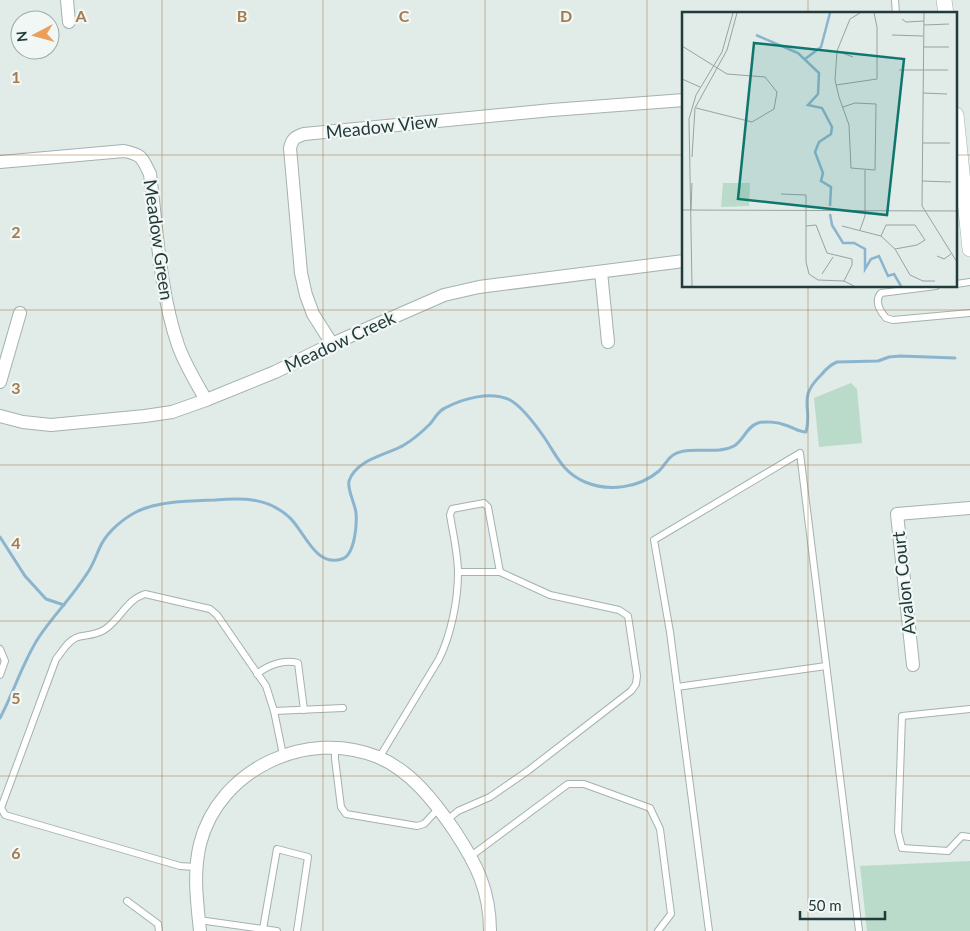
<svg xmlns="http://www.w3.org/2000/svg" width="970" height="931" viewBox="0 0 970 931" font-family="Lato,sans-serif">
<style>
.green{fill:#badbca}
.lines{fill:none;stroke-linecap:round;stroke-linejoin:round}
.stream{stroke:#8bb5ce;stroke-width:3}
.lane-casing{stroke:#a4b2b0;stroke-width:8}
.street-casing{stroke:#a4b2b0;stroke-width:14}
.secondary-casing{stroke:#a0b6b2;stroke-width:16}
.lane{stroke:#fff;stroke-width:6}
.street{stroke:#fff;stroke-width:12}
.secondary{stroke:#fff;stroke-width:15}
.grid{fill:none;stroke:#a57b50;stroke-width:1;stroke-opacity:0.55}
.labels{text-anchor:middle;stroke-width:4.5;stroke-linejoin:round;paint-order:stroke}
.street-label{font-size:18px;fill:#223a39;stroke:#f1f7f5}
.inset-river{fill:none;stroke:#8bb5ce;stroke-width:2.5}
.inset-road{fill:none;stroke:#95a4a2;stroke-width:1}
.view{fill:#0f766e;fill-opacity:0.15;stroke:#0f766e;stroke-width:2.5}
.inset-edge{fill:none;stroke:#223a39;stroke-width:2.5}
.grid-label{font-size:16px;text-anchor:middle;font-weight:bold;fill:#a57b50;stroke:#f1f7f5;stroke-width:4.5;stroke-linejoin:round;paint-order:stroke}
</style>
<rect width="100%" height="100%" fill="#e1ebe8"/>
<g class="green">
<polygon points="851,383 857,389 862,443 819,447 814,398"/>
<polygon points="970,861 970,931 867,931 860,866"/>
</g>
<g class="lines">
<g class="stream">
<polyline points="0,537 25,576 46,599 64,605"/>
<path d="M 0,718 C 14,692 23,661 39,637 C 53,616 72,597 86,575 C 93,566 96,555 101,545 C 108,531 124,518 138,511 C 161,501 190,501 215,500 C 242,498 267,497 289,517 C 304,530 315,568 342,559 C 355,555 357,524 356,513 C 355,503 347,490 349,481 C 356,459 387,455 404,445 C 414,439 422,432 430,424 C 435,418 438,411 445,408 C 464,398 490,391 510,400 C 521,406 537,427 544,437 C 557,456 562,472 585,482 C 609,492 639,488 659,471 C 668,462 668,454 684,451 C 700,448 719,454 734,446 C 744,440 746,427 758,423 C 765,421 778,422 785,425 C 793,427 798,432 806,432 C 813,406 796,399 822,374 C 826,369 830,365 837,362 L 878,361 L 889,357 L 900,356 L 955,358"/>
</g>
<defs>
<g id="lane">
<polyline points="895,0 896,14"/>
<polyline points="956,284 970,282"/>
<path d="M 936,286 L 881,293 C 874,301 880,311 886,318 L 893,320 L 970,313"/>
<polyline points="458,572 500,572"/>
<polyline points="0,649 5,661 0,675"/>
<path d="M 257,674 C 268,665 284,659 298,663 L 304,710"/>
<polyline points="677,687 826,666"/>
<polyline points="970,709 902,716 898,832 902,848 948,851 962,836 970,837"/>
<polyline points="274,711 343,708"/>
<polyline points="335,748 335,759 341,807 346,814 417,826 424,824 438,809"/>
<path d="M 379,758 L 439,659 C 451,635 458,600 458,573 C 458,554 453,534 450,515 L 452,509 L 484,503 L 488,507 L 500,572 L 550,595 L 619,610 L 628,616 L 637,676 L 636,684 L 631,691 L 529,770 L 490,797 L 458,811 L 447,820"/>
<polyline points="471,856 568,784 584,784 650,808 660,829 671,914 658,931"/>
<path d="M 196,867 L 180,866 L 5,815 L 1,808 L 56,659 C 62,652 68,640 78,637 C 86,635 96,635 104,630 C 120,620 126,600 145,594 L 210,609 L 217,615 L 266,686 L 274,711 L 283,755"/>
<polyline points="127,901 158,924 159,931"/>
<polyline points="199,920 277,931"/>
<polyline points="263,929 277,849 308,857 297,931"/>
<polyline points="709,931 670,632 654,540 800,453 859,931"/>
</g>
<g id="street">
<polyline points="67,0 69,22"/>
<path d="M 0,162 L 124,151 C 143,155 142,158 150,174 C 157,230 160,293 178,345 C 185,365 196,382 206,400"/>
<polyline points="601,272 608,342"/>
<path d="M 332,344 L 313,314 L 306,295 L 301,273 L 290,148 C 292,139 295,137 304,134 L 552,110 L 684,100"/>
<polyline points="0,382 20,313"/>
<polyline points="0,416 23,422 51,425 145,416 172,412 206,400 275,372 332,344 444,295 479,287 684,261"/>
<polyline points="913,665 897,514 970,508"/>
<path d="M 200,931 C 197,902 193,873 200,844 C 219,769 307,728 378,757 C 411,771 434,801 454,830 C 476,863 490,890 490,931"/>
</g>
<g id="secondary">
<polyline points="944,0 946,14"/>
<polyline points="956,115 970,249"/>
</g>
</defs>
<use href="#lane" class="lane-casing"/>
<use href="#street" class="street-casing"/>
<use href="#secondary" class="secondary-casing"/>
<use href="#lane" class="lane"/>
<use href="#street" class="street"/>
<use href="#secondary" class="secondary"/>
</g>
<path class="grid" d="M 162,0 L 162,931M 323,0 L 323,931M 485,0 L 485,931M 647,0 L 647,931M 808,0 L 808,14M 0,155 L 684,155M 956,155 L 970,155M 808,286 L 808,931M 0,310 L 970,310M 0,465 L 970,465M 0,621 L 970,621M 0,776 L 970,776"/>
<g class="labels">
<g class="street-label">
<text transform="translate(382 127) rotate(-6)" y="6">Meadow View</text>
<text transform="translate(158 240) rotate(82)" y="6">Meadow Green</text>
<text transform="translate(340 342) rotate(-25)" y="6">Meadow Creek</text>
<text transform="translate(904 583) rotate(-96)" y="6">Avalon Court</text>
</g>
</g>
<g transform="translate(682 12)">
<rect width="275" height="275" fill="#e1ebe8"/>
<path d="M 41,171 L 68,171 L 67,194 L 39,195 Z" fill="#badbca"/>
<path class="inset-river" d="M 74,23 L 116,41 L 137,61 L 136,82 L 126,93 L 140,96 L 150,115 L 149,122 L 137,130 L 133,140 L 141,161 L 139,169 L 149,175 L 148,194M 123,47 L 139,35 L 148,1M 148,202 L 150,213 L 161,231 L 172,231 L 183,237 L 183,257 L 189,247 L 197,244 L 206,264 L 212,262 L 219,274"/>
<path class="inset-road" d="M 242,1 L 240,194 L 275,250M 220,7 L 224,10 L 242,9M 242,13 L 267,12M 210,23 L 241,24M 0,34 L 45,62 L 83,65 L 95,80 L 92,97 L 70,110 L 14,96M 242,35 L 267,35M 155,39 L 171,45M 217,58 L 266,58M 0,67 L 18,75M 154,73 L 195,67 L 195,15 L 192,1M 241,81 L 265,82M 161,95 L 173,91 L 194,92 L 193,158 L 169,156 L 167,113 L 157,85 L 153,68 L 155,39 L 168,7 L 178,1M 241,131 L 268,131M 10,145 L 13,96 L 45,38 L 55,1M 240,169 L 269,170M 99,182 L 124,183 L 124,250 L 127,262 L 136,268 L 162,269 L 172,274M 0,198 L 275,199M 9,198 L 10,171M 124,214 L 134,213 L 145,241 L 170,247 L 170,253 L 162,269M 160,214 L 199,224 L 213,237 L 228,263 L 241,269 L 253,269M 178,218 L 183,204 L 183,158M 199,224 L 204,213 L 233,213 L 243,228 L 235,233 L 213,237M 255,244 L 262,247 L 269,242M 140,262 L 151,245M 10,274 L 7,107 L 14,83 L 40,40 L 51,1"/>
<path class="view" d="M 72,31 L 222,47 L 205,203 L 56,187 Z"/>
<rect width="275" height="275" class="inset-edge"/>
</g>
<g class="grid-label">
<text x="81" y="22">A</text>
<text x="242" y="22">B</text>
<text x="404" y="22">C</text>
<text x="566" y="22">D</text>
<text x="16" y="83">1</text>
<text x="16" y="238">2</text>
<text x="16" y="394">3</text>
<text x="16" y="549">4</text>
<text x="16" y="704">5</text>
<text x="16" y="859">6</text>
</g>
<g transform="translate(35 35) rotate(264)"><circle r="24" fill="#f1f7f5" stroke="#9eabaa"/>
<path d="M0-4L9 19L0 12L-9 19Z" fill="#ec9e5d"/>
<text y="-8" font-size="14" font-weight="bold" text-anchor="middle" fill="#223a39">N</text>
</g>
<path d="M800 911v8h85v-8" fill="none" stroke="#223a39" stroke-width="2.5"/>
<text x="808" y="911" font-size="15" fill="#223a39" stroke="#f1f7f5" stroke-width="4" paint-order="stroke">50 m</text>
</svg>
